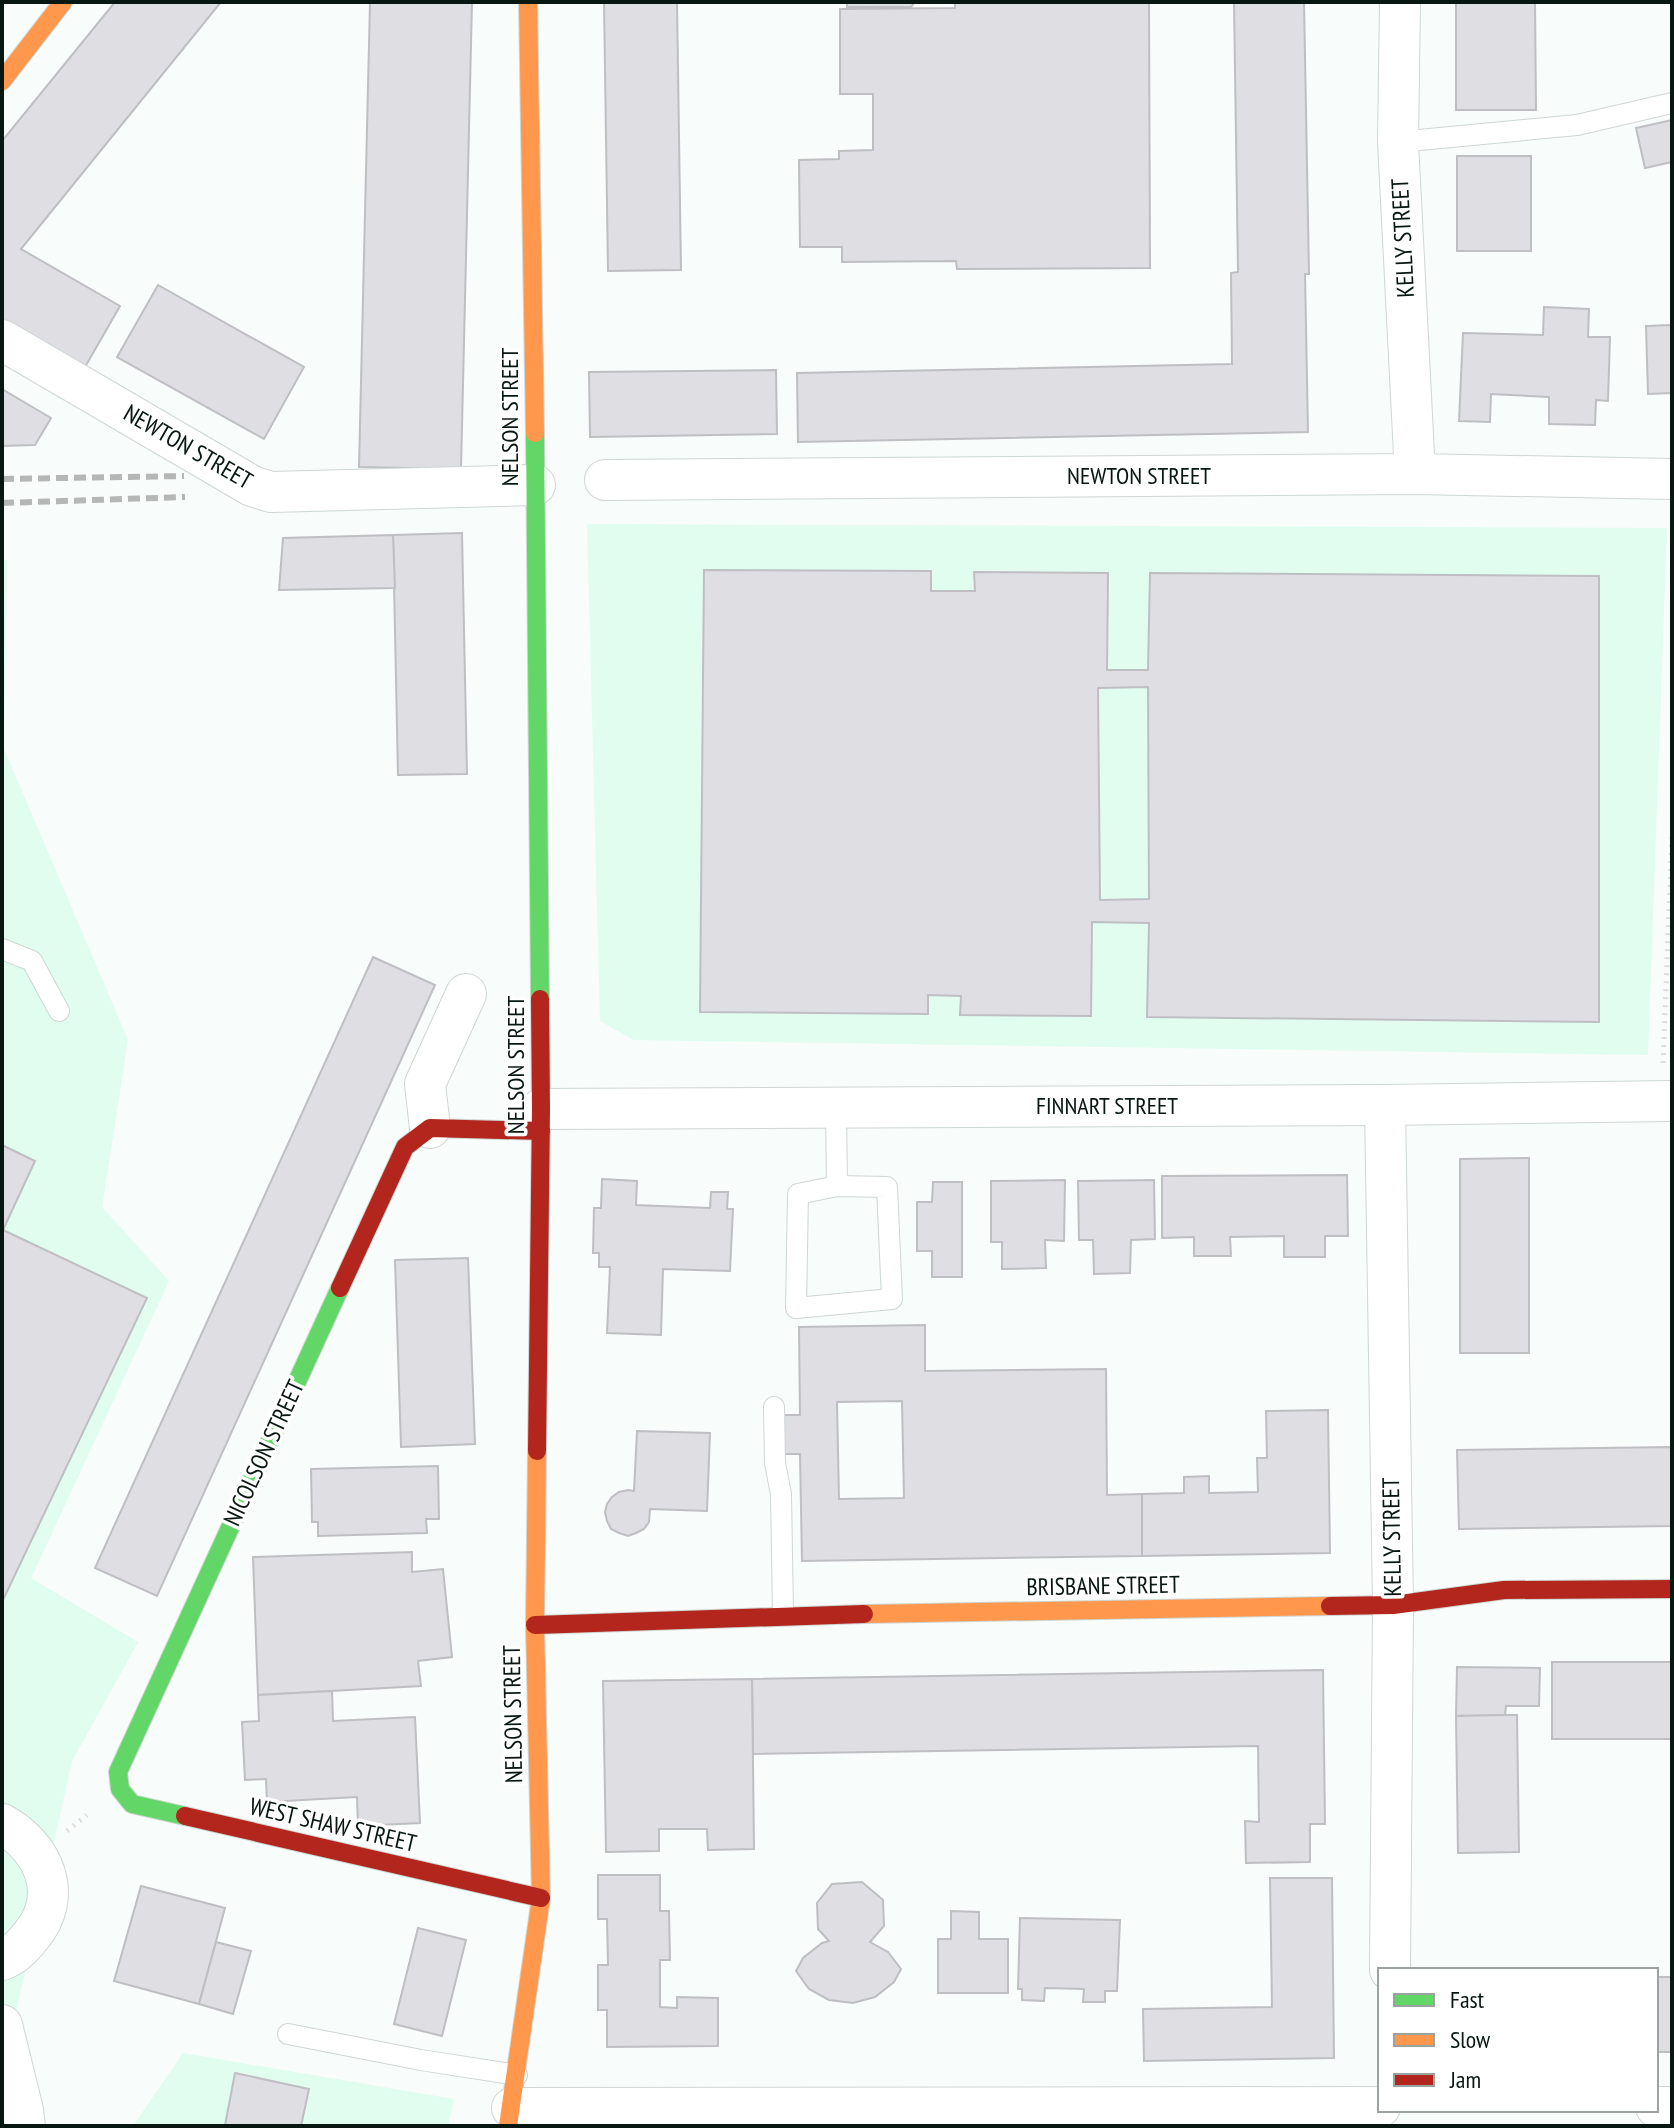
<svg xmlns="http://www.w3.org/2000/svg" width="1674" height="2128" viewBox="0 0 1674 2128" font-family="'PT Sans Narrow',sans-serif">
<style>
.built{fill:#e0fdf0}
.building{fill:#dedee3;stroke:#bebec3;stroke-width:2;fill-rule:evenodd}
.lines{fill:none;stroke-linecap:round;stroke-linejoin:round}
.lane-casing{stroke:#ced7d3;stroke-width:22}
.street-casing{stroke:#ced7d3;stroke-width:42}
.fast-casing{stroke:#ced7d3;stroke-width:20}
.slow-casing{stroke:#ced7d3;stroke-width:20}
.jam-casing{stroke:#ced7d3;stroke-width:20}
.path{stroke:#dddfde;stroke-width:5;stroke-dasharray:2 6;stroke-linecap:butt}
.lane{stroke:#fefffe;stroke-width:20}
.street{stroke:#fefffe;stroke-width:40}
.fast{stroke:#63d668;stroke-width:18}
.slow{stroke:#ff974d;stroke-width:18}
.jam{stroke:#b3261e;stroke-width:18}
.rail{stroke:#b5b7b6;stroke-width:6;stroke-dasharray:12 6;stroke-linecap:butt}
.labels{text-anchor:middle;stroke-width:7;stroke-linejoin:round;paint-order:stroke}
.street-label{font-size:24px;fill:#081711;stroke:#fff}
</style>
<rect width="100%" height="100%" fill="#f8fcfa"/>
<g class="built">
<polygon points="587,524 1667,528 1648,1055 634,1040 600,1021"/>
<polygon points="2,560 7,560 4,749 128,1040 102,1207 169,1281 31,1578 138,1642 72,1761 2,2075"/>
<polygon points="183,2053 454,2099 448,2126 133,2126"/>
</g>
<g class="building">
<polygon points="115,2 221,2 21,249 120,306 77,381 2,337 2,141"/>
<polygon points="370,2 472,2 461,469 359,467"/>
<polygon points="604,2 677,2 681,270 608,271"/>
<polygon points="847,2 915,2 911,7 847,7"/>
<polygon points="955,2 1149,2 1150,268 957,269 956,261 842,262 842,247 800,247 799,160 839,159 839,151 873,150 873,94 840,94 840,9 955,8"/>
<polygon points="1234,2 1304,2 1309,274 1305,274 1308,432 798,442 797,373 1232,364 1231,273 1238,272"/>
<polygon points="1456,2 1535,2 1536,110 1456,110"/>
<polygon points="1672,120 1672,162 1645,168 1636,128"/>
<rect x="1457" y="156" width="74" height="95"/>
<polygon points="158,285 304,367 264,439 117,357"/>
<polygon points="1544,307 1589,309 1588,337 1610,337 1608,401 1596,400 1595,425 1549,424 1549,397 1491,394 1490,422 1459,421 1463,333 1543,335"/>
<polygon points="1672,325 1672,393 1648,394 1646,326"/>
<polygon points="776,370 777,434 590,437 589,372"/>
<polygon points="2,389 51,418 35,445 2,446"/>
<polygon points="462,533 467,774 398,775 393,535"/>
<polygon points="393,535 395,588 279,590 283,538"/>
<path d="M 704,570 L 931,571 L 931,591 L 975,591 L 974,572 L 1108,573 L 1107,670 L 1148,670 L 1150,573 L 1599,576 L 1599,1022 L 1147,1017 L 1149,923 L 1092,922 L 1091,1016 L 960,1015 L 961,996 L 928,995 L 928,1014 L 700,1012 ZM 1148,687 L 1149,899 L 1100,900 L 1098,688 Z"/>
<polygon points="373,957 435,985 157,1596 95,1568"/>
<polygon points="2,1145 35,1161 3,1230 147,1298 2,1602"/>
<polygon points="1529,1158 1529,1353 1460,1353 1460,1159"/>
<polygon points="1347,1175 1348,1236 1325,1236 1325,1257 1284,1257 1284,1236 1230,1237 1231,1256 1194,1256 1194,1237 1162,1238 1162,1176"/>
<polygon points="602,1179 637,1181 636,1205 710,1208 711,1192 728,1192 727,1209 733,1209 730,1271 663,1269 661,1335 607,1333 610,1267 599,1267 599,1253 593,1253 594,1208 601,1208"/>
<polygon points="1065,1180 1064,1241 1045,1240 1046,1268 1002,1269 1002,1242 991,1242 991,1181"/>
<polygon points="1154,1180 1155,1239 1131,1240 1130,1273 1094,1274 1093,1240 1079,1240 1078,1181"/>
<polygon points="933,1182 962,1182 962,1277 932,1277 932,1251 917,1251 917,1202 932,1202"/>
<polygon points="468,1258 475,1444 401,1447 395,1260"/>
<path d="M 925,1325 L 925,1371 L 1106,1369 L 1107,1495 L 1142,1494 L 1142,1556 L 802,1561 L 800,1454 L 783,1454 L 782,1415 L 800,1415 L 799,1327 ZM 902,1401 L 904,1498 L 839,1499 L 837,1402 Z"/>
<polygon points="1328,1410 1330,1553 1142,1556 1142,1494 1184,1493 1184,1477 1209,1476 1209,1493 1258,1492 1257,1458 1267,1458 1266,1411"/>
<polygon points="637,1431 710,1433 707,1511 650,1509 649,1522 644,1529 636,1533 628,1536 619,1533 611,1529 607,1521 605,1512 607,1504 612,1497 619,1492 628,1490 634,1491"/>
<polygon points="1672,1447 1672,1526 1459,1529 1457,1450"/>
<polygon points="438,1466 439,1519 426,1519 427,1533 318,1536 318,1522 312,1522 311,1469"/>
<polygon points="412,1552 412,1572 443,1569 452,1657 418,1661 421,1686 258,1695 253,1557"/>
<rect x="1552" y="1662" width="120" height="77"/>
<polygon points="1457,1667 1540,1668 1539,1706 1506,1706 1505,1715 1456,1716"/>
<polygon points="1323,1670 1325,1824 1310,1824 1310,1862 1246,1863 1245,1821 1259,1822 1258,1746 753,1754 752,1679"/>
<polygon points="752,1679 754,1849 708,1850 707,1829 659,1829 659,1851 606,1852 603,1681"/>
<polygon points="332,1691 333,1721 415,1717 420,1823 358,1826 357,1797 267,1802 266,1779 245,1780 242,1722 259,1721 258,1695"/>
<polygon points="1505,1715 1517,1715 1519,1852 1458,1853 1456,1716"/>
<polygon points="598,1875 660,1875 660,1911 669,1911 670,1960 660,1960 660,2007 677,2008 677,1997 718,1998 718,2046 607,2047 607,2010 598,2010 598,1965 608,1965 607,1919 598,1919"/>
<polygon points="1270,1878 1332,1878 1334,2058 1144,2061 1143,2009 1272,2007"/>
<polygon points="862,1882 883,1900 884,1926 870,1942 888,1952 901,1969 894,1982 875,1997 853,2003 829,2000 809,1989 796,1971 803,1958 822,1943 829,1941 818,1929 817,1903 832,1884"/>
<polygon points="141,1886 225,1908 199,2004 114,1981"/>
<polygon points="951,1911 979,1912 979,1939 1008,1939 1008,1993 938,1993 938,1939 951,1939"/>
<polygon points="1020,1918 1120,1920 1117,1991 1105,1991 1105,2002 1083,2002 1084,1989 1045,1988 1044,2001 1022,2000 1022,1989 1018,1989"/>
<polygon points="418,1928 466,1940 442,2036 394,2024"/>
<polygon points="216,1942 251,1951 233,2014 199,2004"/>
<rect x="1656" y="1977" width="16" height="75"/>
<polygon points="235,2073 309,2089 301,2126 225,2125"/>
</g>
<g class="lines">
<defs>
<g id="lane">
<polyline points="1398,142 1577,125 1672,103"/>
<polyline points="2,949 32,961 59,1011"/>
<polyline points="836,1107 837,1186"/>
<polygon points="837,1186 887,1187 892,1299 796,1308 798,1194"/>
<polyline points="774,1407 775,1463 781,1494 783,1615"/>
<polyline points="288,2034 421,2060 517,2075"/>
</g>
<g id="street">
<polyline points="1400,2 1398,142 1415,474"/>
<polyline points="2,340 252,486 271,492 535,485"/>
<polyline points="605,480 1415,474 1672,479"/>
<polyline points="1385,1105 1393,1605 1390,1970"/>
<polyline points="541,1109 1385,1105 1672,1101"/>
<polyline points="430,1128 425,1084 466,994"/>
<path d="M 2,1824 C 44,1847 65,1896 31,1936 C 23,1946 15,1955 2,1960"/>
<polyline points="2,2025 23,2110 25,2126"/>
<polyline points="1656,2107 1672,2107"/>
<polyline points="512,2108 1380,2107"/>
</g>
<g id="fast">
<polyline points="535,433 540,999"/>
<polyline points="185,1816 132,1804 120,1789 118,1772 340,1288"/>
</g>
<g id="slow">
<polyline points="528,2 535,433"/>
<polyline points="2,81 63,2"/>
<polyline points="864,1614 1330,1606"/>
<polyline points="508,2126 541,1898 535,1625 537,1451"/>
</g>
<g id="jam">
<polyline points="340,1288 405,1147 430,1128 541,1131"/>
<polyline points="537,1451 541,1109 540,999"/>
<polyline points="1330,1606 1393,1605 1504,1590 1672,1589"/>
<polyline points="535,1625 864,1614"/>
<polyline points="185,1816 541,1898"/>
</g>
</defs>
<use href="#lane" class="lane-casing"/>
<use href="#street" class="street-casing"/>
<use href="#fast" class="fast-casing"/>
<use href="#slow" class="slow-casing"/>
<use href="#jam" class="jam-casing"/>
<g class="path">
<polyline points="1663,1063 1672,836"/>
<polyline points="67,1831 87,1815"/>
</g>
<use href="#lane" class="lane"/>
<use href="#street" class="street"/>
<use href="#fast" class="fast"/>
<use href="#slow" class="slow"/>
<use href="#jam" class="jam"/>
<g class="rail">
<polyline points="2,479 184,476"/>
<polyline points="2,503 185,497"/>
</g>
</g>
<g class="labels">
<g class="street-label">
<text transform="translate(1403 238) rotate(-93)" y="8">KELLY STREET</text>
<text transform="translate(510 417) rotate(-90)" y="8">NELSON STREET</text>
<text transform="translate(188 447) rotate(30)" y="8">NEWTON STREET</text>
<text x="1139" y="484">NEWTON STREET</text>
<text transform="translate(516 1065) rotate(-90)" y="8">NELSON STREET</text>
<text x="1107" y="1114">FINNART STREET</text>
<text transform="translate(264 1453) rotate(-65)" y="8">NICOLSON STREET</text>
<text transform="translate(1392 1537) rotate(-91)" y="8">KELLY STREET</text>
<text transform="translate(1103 1586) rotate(-1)" y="8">BRISBANE STREET</text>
<text transform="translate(513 1714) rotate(-91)" y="8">NELSON STREET</text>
<text transform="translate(333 1825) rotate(13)" y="8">WEST SHAW STREET</text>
</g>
</g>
<rect width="1674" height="2128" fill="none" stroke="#081711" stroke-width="8"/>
<rect x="1378" y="1968" width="280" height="144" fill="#ffffff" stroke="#9ca2a0" stroke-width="2"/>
<rect x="1394" y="1994" width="40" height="12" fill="#63d668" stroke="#9ca2a0" stroke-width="2"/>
<text x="1450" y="2008" font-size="24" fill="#081711">Fast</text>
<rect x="1394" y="2034" width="40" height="12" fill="#ff974d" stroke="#9ca2a0" stroke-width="2"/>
<text x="1450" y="2048" font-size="24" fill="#081711">Slow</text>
<rect x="1394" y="2074" width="40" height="12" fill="#b3261e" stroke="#9ca2a0" stroke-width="2"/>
<text x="1450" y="2088" font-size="24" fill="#081711">Jam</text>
</svg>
